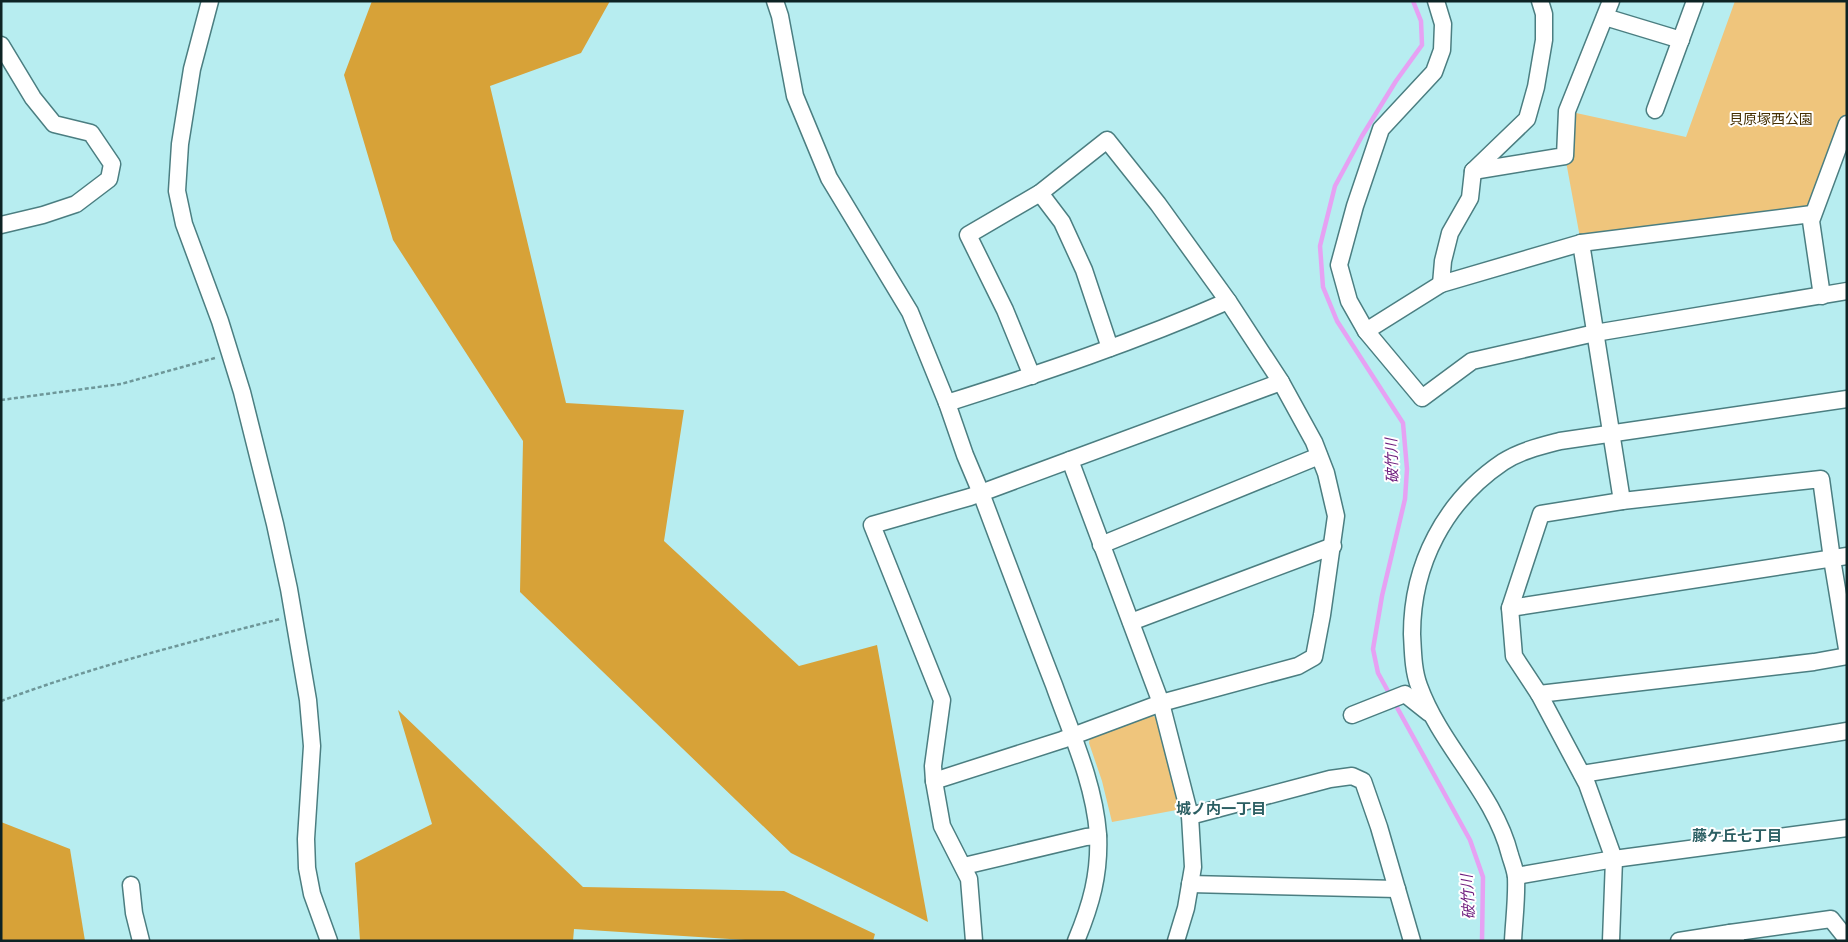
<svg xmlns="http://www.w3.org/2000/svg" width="1848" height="942" viewBox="0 0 1848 942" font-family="'Public Sans','Noto Sans JP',sans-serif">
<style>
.green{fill:#efc57c}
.forest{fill:#d7a238}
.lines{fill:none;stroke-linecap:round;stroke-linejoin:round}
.stream{stroke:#e6a1f3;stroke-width:4.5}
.minor-casing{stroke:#4b7e81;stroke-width:19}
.path{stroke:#6e9799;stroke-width:2.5;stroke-dasharray:4 2.5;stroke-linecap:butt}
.minor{stroke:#fff;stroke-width:16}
.labels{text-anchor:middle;stroke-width:4;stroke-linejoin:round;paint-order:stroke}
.park-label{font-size:14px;fill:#442e01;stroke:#fff}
.water-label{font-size:15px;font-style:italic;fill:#6e1d7d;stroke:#fff}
.neighbourhood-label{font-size:15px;font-weight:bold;fill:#2c5f63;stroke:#fff}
</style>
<rect width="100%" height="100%" fill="#b7edf0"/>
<g class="green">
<polygon points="1735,1 1847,1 1847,125 1811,221 1581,243 1565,156 1567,111 1686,137"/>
<polygon points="1150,715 1158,718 1182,809 1112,822 1102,781 1089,743 1090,737"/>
</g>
<g class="forest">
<polygon points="372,1 610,1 581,53 490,86 566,403 684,410 664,541 799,666 877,645 928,922 791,853 520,592 523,441 393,240 344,75"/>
<polygon points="398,710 583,887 784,891 875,934 873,941 761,941 574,929 573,941 360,941 355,863 432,824"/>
<polygon points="1,822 70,849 85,941 1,941"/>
</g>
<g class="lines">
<polyline class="stream" points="1413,1 1421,21 1422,45 1396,81 1362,136 1335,186 1320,246 1323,287 1337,321 1403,423 1407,469 1405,499 1382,596 1373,649 1378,673 1470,840 1483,877 1482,941"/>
<defs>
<g id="minor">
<polyline points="210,1 192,69 180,144 177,191 184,224 220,321 242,392 275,524 289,589 308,700 312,746 306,839 307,868 312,894 329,941"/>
<path d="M 775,1 L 780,16 L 795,96 L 829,178 L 910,312 L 947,403 L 965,455 L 981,493 C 1005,557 1029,621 1054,685 C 1071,733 1094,782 1098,834 C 1100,874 1091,905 1076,941"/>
<polyline points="1436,1 1443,24 1442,50 1434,72 1381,129 1355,206 1339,265 1349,301 1366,331 1422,398 1472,361 1595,333 1847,291"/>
<polyline points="1605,17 1681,40"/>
<polyline points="1,45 33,98 54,124 91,133 112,164 109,179 76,204 43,215 1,225"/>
<polyline points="1655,110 1695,1"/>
<polyline points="1473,171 1565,156 1567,111 1611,1"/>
<polyline points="1040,193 1062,222 1084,270 1110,348"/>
<polyline points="1581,243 1622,501"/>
<polyline points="1441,284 1443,261 1450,233 1470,198 1473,171 1527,119 1536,87 1544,40 1544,14 1540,1"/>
<polyline points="1822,296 1811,221 1847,124"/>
<polyline points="1366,331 1441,284 1581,243 1812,214"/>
<path d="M 947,403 C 1042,373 1137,341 1228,301"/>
<polyline points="1070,460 1161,703 1190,816 1193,867 1186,908 1176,941"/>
<polyline points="1101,545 1319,456"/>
<polyline points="1510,608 1847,556"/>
<polyline points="1131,622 1333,546"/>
<polyline points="1539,694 1814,662 1847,656"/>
<polyline points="1352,715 1405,694 1429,713"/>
<polyline points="1582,774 1847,731"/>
<polyline points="934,781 1062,740 1161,703 1298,666 1314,657 1322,615 1336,516 1326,473 1314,442 1281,382 1228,301 1158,204 1107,140 1040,193 968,235 1005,310 1032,376"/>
<polyline points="1190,816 1330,779 1352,776 1363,781 1379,827 1412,941"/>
<polyline points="964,866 1086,837 1098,836"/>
<polyline points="1516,876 1614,859 1847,828"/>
<polyline points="1190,884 1397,889"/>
<polyline points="131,885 134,913 141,941"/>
<polyline points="1730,933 1831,919 1847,939"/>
<polyline points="974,941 969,879 942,826 934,781 933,766 942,700 872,525 970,497 1281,382"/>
<path d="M 1513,941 C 1514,920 1517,898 1516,877 C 1515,869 1512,862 1510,855 C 1494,792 1441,747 1419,686 C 1413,670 1413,652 1412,634 C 1412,564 1445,501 1503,462 C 1520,451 1541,446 1560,441 L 1847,399"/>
<polyline points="1611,941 1614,859 1587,784 1539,694 1514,656 1510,608 1541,514 1622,501 1821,479 1832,559 1847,649"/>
<polyline points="1679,941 1730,933 1736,940"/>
</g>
</defs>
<use href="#minor" class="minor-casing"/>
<g class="path">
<polyline points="1,400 121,384 215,358"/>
<path d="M 1,701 C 92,667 186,643 280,619"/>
</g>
<use href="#minor" class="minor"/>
</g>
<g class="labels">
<g class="park-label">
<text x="1771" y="124">貝原塚西公園</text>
</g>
<g class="water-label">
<text transform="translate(1392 461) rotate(-92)" y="5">破竹川</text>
<text transform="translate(1468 897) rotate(-93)" y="5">破竹川</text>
</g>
<g class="neighbourhood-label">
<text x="1221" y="814">城ノ内一丁目</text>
<text x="1737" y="841">藤ケ丘七丁目</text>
</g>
</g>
<rect width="1848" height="942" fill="none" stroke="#0d2324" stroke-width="5"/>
</svg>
